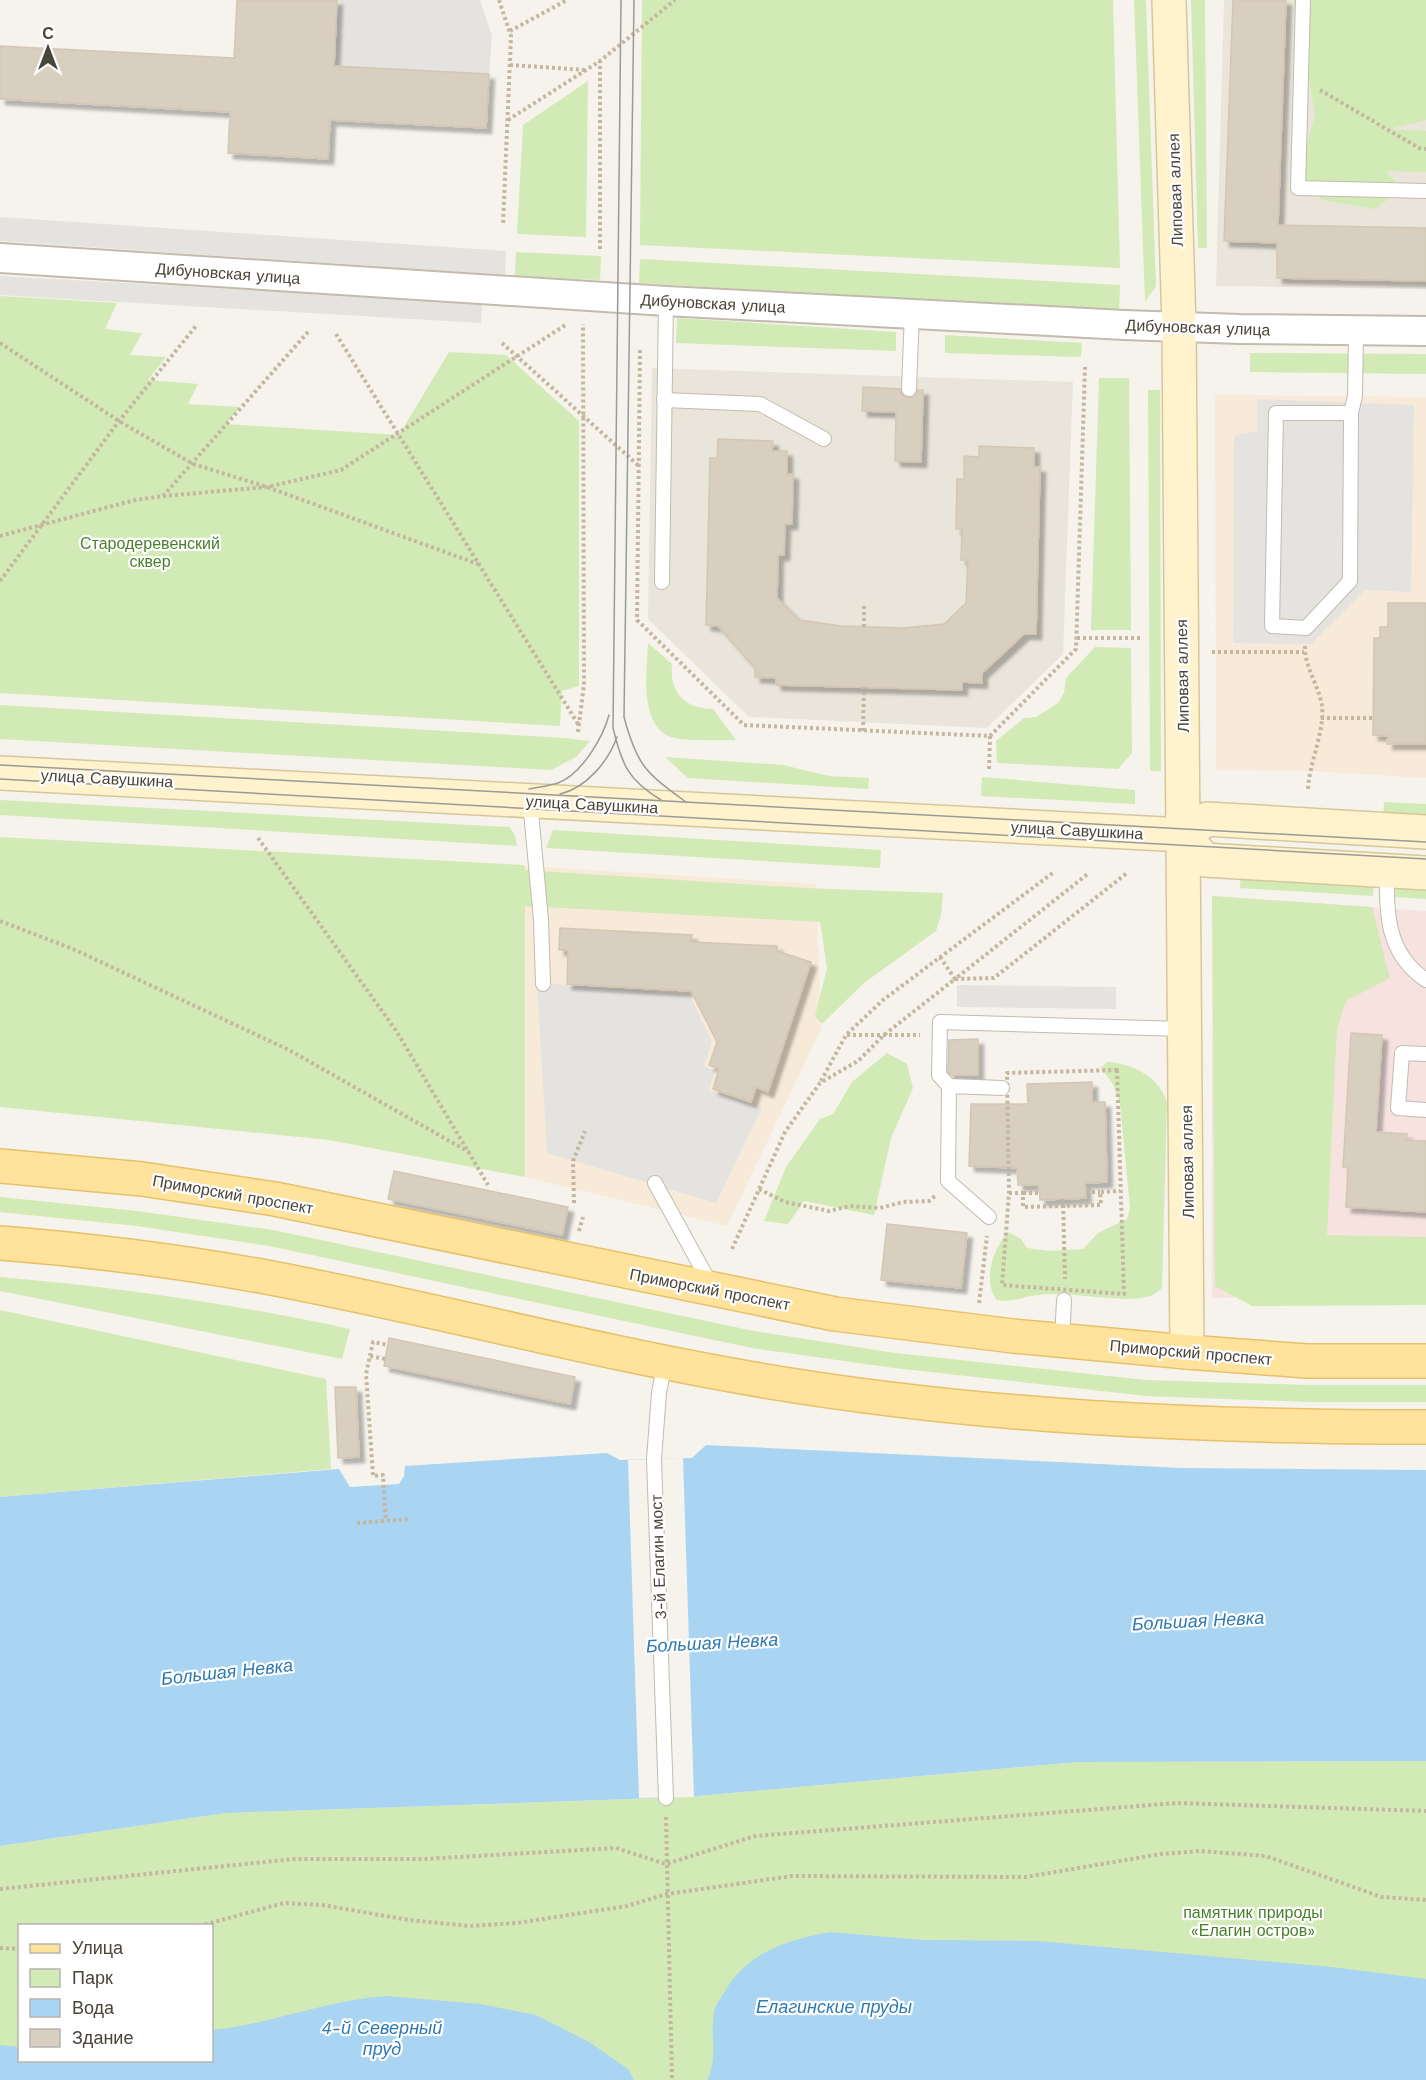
<svg xmlns="http://www.w3.org/2000/svg" width="1426" height="2080" viewBox="0 0 1426 2080" font-family="'Work Sans',sans-serif">
<style>
.residential{fill:#eae5da}
.commercial{fill:#f7ead8}
.medical{fill:#f6e3e0}
.green{fill:#d2eab5;fill-rule:evenodd}
.parking{fill:#e5e3e0}
.water{fill:#a9d4f2}
.pier{fill:#f6f3ec}
.building{fill:#d8cfc1;stroke:#d3c7b4;stroke-width:1.5;filter:url(#shadow)}
.lines{fill:none;stroke-linecap:round;stroke-linejoin:round}
.lane-casing{stroke:#c2bbae;stroke-width:16}
.street-casing{stroke:#c2bbae;stroke-width:32}
.secondary-casing{stroke:#d6c79b;stroke-width:36}
.primary-casing{stroke:#e6c16a;stroke-width:36}
.path{stroke:#c4b79f;stroke-width:4;stroke-dasharray:3 3;stroke-linecap:butt}
.lane{stroke:#fff;stroke-width:14}
.street{stroke:#fff;stroke-width:28}
.secondary{stroke:#fff3cd;stroke-width:33}
.primary{stroke:#ffe39c;stroke-width:33}
.tram{stroke:#9a9a9a;stroke-width:1.5}
.labels{text-anchor:middle;stroke-width:4.5;stroke-linejoin:round;paint-order:stroke}
.street-label{font-size:16px;fill:#4b4439;stroke:#fff}
.park-label{font-size:16px;fill:#4a7f2a;stroke:#fff}
.water-label{font-size:18px;font-style:italic;fill:#2e7ab2;stroke:#fff}
</style>
<defs>
<filter id="shadow"><feDropShadow dx="5.5" dy="5.5" stdDeviation="1.5" flood-color="#0004"/></filter>
</defs>
<rect width="100%" height="100%" fill="#f6f3ec"/>
<g class="residential">
<polygon points="1224,0 1426,0 1426,289 1216,286"/>
<polygon points="652,368 1073,382 1063,654 987,728 749,717 648,619"/>
</g>
<g class="commercial">
<polygon points="1215,395 1426,397 1426,778 1309,771 1216,770"/>
<polygon points="524,866 816,884 821,1029 727,1226 525,1177"/>
</g>
<polygon class="medical" points="1212,896 1426,911 1426,1294 1212,1298"/>
<g class="green">
<polygon points="642,0 1113,0 1120,268 640,245"/>
<polygon points="1134,0 1146,0 1156,286 1145,302"/>
<polygon points="1191,0 1205,0 1207,248 1198,248"/>
<polygon points="1294,0 1426,0 1426,120 1389,129 1426,131 1426,172 1386,171 1395,181 1392,196 1375,209 1323,200 1307,184 1305,152 1315,114 1304,51 1297,32"/>
<polygon points="588,81 586,237 517,234 523,125"/>
<polygon points="516,252 601,256 600,280 515,276"/>
<polygon points="640,259 1120,285 1119,312 639,283"/>
<polygon points="0,296 117,303 105,329 142,333 130,355 166,357 148,380 198,384 188,404 240,407 226,424 399,435 449,352 506,355 579,421 579,686 562,691 560,726 0,693"/>
<polygon points="677,318 896,332 896,351 676,343"/>
<polygon points="945,335 1082,343 1081,357 945,353"/>
<polygon points="1250,353 1426,354 1426,374 1250,372"/>
<polygon points="1099,378 1129,378 1131,630 1091,630"/>
<polygon points="1148,390 1160,390 1161,771 1150,771"/>
<path d="M 648,643 L 672,664 C 669,692 685,709 713,709 L 736,740 C 718,740 698,741 680,739 C 637,734 647,673 648,643 Z"/>
<polygon points="1095,647 1131,648 1132,753 1118,769 997,763 996,741 1024,718 1036,717 1058,703 1064,693 1066,678"/>
<polygon points="0,705 565,738 590,741 576,757 551,770 0,739"/>
<polygon points="665,757 783,765 829,776 869,778 868,789 688,778"/>
<polygon points="982,777 1135,790 1135,804 981,796"/>
<polygon points="0,800 509,827 515,835 517,846 0,815"/>
<polygon points="1384,802 1426,804 1426,822 1383,819"/>
<polygon points="553,830 881,850 880,868 546,848"/>
<polygon points="0,837 524,865 525,870 804,888 943,893 941,915 936,931 864,983 822,1024 815,1016 827,968 820,922 525,906 525,1177 329,1140 0,1107"/>
<polygon points="1241,872 1374,880 1373,896 1240,888"/>
<polygon points="1396,881 1426,882 1426,899 1395,897"/>
<polygon points="1212,896 1372,907 1390,978 1346,1001 1337,1028 1327,1235 1426,1237 1426,1305 1252,1306 1215,1286"/>
<polygon points="887,1053 907,1064 913,1088 891,1138 874,1215 804,1201 788,1224 764,1221 786,1167 820,1119 833,1114 852,1082"/>
<path d="M 1107,1062 C 1132,1063 1160,1077 1167,1103 L 1162,1288 C 1155,1294 1150,1297 1141,1298 C 1111,1302 1071,1291 1038,1295 C 1024,1296 1012,1303 997,1300 C 982,1281 993,1249 1008,1232 L 1021,1239 L 1027,1248 L 1049,1251 L 1083,1249 L 1098,1233 L 1127,1219 L 1130,1208 L 1120,1103 L 1113,1084 L 1101,1068 Z"/>
<polygon points="0,1197 137,1211 273,1230 754,1331 895,1353 1146,1380 1307,1385 1426,1385 1426,1402 1308,1402 1146,1396 894,1368 752,1348 269,1246 137,1226 0,1212"/>
<path d="M 0,1277 C 118,1287 234,1304 350,1329 L 342,1359 L 0,1291 Z"/>
<polygon points="0,1310 326,1379 331,1469 0,1497"/>
<path d="M 1426,1761 L 1426,2080 L 0,2080 L 0,1846 L 226,1813 L 687,1797 L 1078,1762 ZM 20,1926 L 212,1926 L 212,2060 L 20,2060 Z"/>
</g>
<g class="parking">
<polygon points="337,0 480,0 492,36 489,74 334,66"/>
<polygon points="0,217 506,251 505,275 0,241"/>
<polygon points="0,276 482,303 481,323 0,295"/>
<polygon points="1257,399 1414,405 1411,592 1365,590 1311,644 1233,643 1234,436 1257,431"/>
<polygon points="537,983 689,994 712,1042 704,1066 715,1071 709,1090 762,1108 716,1203 547,1153"/>
<polygon points="957,985 1116,987 1116,1009 957,1007"/>
</g>
<g class="water">
<polygon points="706,1445 1182,1468 1426,1470 1426,1761 1078,1762 687,1797 226,1813 0,1846 0,1497 339,1469 350,1487 399,1484 404,1476 405,1466 607,1453 620,1460 692,1458"/>
<path d="M 830,1932 L 922,1940 L 1038,1941 L 1332,1967 L 1426,1979 L 1426,2080 L 707,2080 C 718,2059 710,2035 714,2012 C 715,2005 721,1998 725,1991 C 748,1952 787,1940 830,1932 Z"/>
<path d="M 386,1996 L 480,2004 L 536,2015 L 589,2042 L 628,2069 L 634,2080 L 0,2080 L 0,2045 L 19,2047 L 20,2060 L 212,2060 L 212,2030 C 272,2024 326,2000 386,1996 Z"/>
</g>
<polygon class="pier" points="683,1458 694,1797 639,1798 628,1460"/>
<g class="building">
<polygon points="237,0 337,0 334,66 489,74 486,128 330,120 328,159 228,153 230,112 0,99 0,46 234,58"/>
<polygon points="1233,0 1286,0 1278,225 1426,228 1426,281 1277,278 1277,243 1224,241"/>
<polygon points="863,387 900,389 901,394 908,398 914,397 918,390 923,390 921,462 895,461 896,412 862,411"/>
<polygon points="718,439 773,441 772,451 787,451 787,474 793,474 792,524 785,524 784,555 778,555 777,598 799,620 842,626 903,628 944,624 966,603 968,560 961,560 962,529 956,529 957,479 964,479 964,456 979,457 979,446 1034,448 1034,467 1040,467 1036,634 1024,634 982,673 982,683 962,682 962,690 776,685 776,678 755,677 755,668 718,626 706,625 710,458 717,458"/>
<polygon points="1388,603 1426,603 1426,744 1387,744 1388,736 1373,735 1374,638 1380,638 1380,627 1388,627"/>
<polygon points="560,928 692,935 691,942 777,946 777,951 811,962 768,1092 756,1087 751,1102 713,1089 719,1069 709,1065 717,1042 691,991 567,984 568,950 559,950"/>
<polygon points="1351,1033 1382,1035 1376,1132 1407,1134 1406,1140 1426,1141 1426,1212 1346,1207 1348,1167 1343,1167"/>
<polygon points="978,1039 978,1075 951,1075 948,1072 949,1040"/>
<polygon points="1092,1082 1092,1102 1105,1102 1107,1182 1085,1183 1086,1198 1040,1200 1039,1185 1018,1185 1017,1168 969,1166 971,1104 1028,1104 1027,1084"/>
<polygon points="394,1171 568,1207 562,1235 388,1199"/>
<polygon points="887,1224 967,1233 961,1288 881,1280"/>
<polygon points="389,1338 575,1377 570,1404 384,1366"/>
<polygon points="335,1387 356,1387 359,1457 338,1458"/>
</g>
<g class="lines">
<defs>
<g id="lane">
<polyline points="1303,0 1298,188 1426,191"/>
<polyline points="909,389 912,313"/>
<polyline points="664,400 760,404 824,439"/>
<polyline points="1351,413 1276,413 1272,626 1306,628 1350,581 1351,413 1355,396 1356,330"/>
<polyline points="662,582 666,301"/>
<polyline points="530,801 541,920 543,984"/>
<path d="M 1387,871 C 1386,914 1387,954 1426,980"/>
<polyline points="1426,1054 1402,1053 1398,1108 1426,1110"/>
<polyline points="949,1086 939,1075 940,1022 1185,1029"/>
<polyline points="655,1183 711,1285"/>
<polyline points="989,1217 948,1181 949,1086 1002,1088"/>
<polyline points="1062,1341 1064,1300"/>
<polyline points="665,1362 659,1393 654,1459 666,1798"/>
</g>
<polyline id="street" points="0,258 666,301 1124,325 1240,329 1426,331"/>
<g id="secondary">
<polyline points="1169,0 1179,326 1187,1352"/>
<polyline points="0,773 1184,835 1207,819 1426,832"/>
<polyline points="1184,835 1205,860 1426,873"/>
</g>
<g id="primary">
<polyline points="0,1166 142,1179 275,1199 835,1314 1013,1336 1187,1352 1307,1361 1426,1361"/>
<path d="M 0,1243 C 89,1250 178,1261 266,1277 C 427,1307 586,1350 748,1378 C 972,1417 1199,1427 1426,1427"/>
</g>
</defs>
<use href="#lane" class="lane-casing"/>
<use href="#street" class="street-casing"/>
<use href="#secondary" class="secondary-casing"/>
<use href="#primary" class="primary-casing"/>
<g class="path">
<polyline points="499,0 511,36 503,224"/>
<polyline points="510,31 567,0"/>
<polyline points="510,65 586,70"/>
<polyline points="1320,90 1419,148 1426,149"/>
<polyline points="508,120 600,61 675,0"/>
<polyline points="600,249 600,61"/>
<polyline points="336,334 578,724"/>
<polyline points="0,343 119,421 193,464 267,487 478,564"/>
<polyline points="502,343 639,466"/>
<polyline points="640,350 637,620 744,725 990,736 1076,649 1085,367"/>
<polyline points="163,496 267,487 341,470 567,324"/>
<polyline points="0,536 135,500 163,496 308,332"/>
<polyline points="0,581 119,421 196,326"/>
<polyline points="864,627 864,605"/>
<polyline points="1077,638 1141,638"/>
<path d="M 1305,646 C 1304,666 1319,686 1322,706 C 1325,731 1309,763 1308,790"/>
<polyline points="1212,652 1304,652"/>
<polyline points="1321,718 1373,718"/>
<polyline points="863,731 864,687"/>
<polyline points="578,732 584,685 583,324"/>
<polyline points="989,769 990,736"/>
<polyline points="258,838 397,1032 488,1185"/>
<polyline points="0,921 73,949 289,1050 469,1152"/>
<polyline points="940,957 955,979 1089,873"/>
<polyline points="847,1035 920,1035"/>
<polygon points="1117,1070 1124,1294 1002,1285 1009,1193 1007,1073"/>
<polyline points="821,1081 846,1035 883,1000 1054,872"/>
<polyline points="759,1189 785,1202 829,1211 850,1206 880,1208 903,1202 929,1201 935,1196"/>
<polyline points="1086,1192 1100,1192"/>
<polyline points="1009,1193 1023,1193 1023,1207 1101,1205 1100,1192 1120,1191"/>
<polyline points="1023,1193 1040,1193"/>
<polyline points="1063,1199 1065,1279"/>
<polyline points="574,1203 573,1161 585,1131"/>
<polyline points="579,1231 583,1217"/>
<polyline points="732,1249 785,1132 820,1083 858,1061 884,1035 955,979 994,978 1127,873"/>
<polyline points="979,1303 987,1236"/>
<polyline points="370,1356 373,1342 388,1345"/>
<polyline points="385,1359 370,1356 366,1374 373,1476 383,1475 386,1521"/>
<polyline points="357,1523 411,1519"/>
<polyline points="666,1817 672,2080"/>
<polyline points="0,1889 294,1859 424,1859 616,1848 666,1864 755,1836 1177,1803 1426,1811"/>
<polyline points="199,1926 284,1903 322,1905 409,1920 470,1926 517,1923 627,1906 667,1894 792,1876 1026,1877 1161,1854 1200,1851 1266,1856 1382,1897 1426,1900"/>
<polyline points="0,1948 20,1949"/>
</g>
<use href="#lane" class="lane"/>
<use href="#street" class="street"/>
<use href="#secondary" class="secondary"/>
<use href="#primary" class="primary"/>
<g class="tram">
<path d="M 621,0 L 613,728 C 622,765 628,780 661,800"/>
<path d="M 634,0 L 624,717 C 637,766 646,773 686,802"/>
<polyline points="0,765 1426,842"/>
<polyline points="0,779 1426,859"/>
<path d="M 529,789 C 539,787 549,786 558,783 C 582,774 603,737 609,715"/>
<path d="M 560,794 C 586,788 608,762 617,737"/>
</g>
</g>
<g class="labels">
<g class="street-label">
<text transform="translate(1175 190) rotate(-92)" y="6">Липовая аллея</text>
<text transform="translate(228 273) rotate(4)" y="6">Дибуновская улица</text>
<text transform="translate(713 303) rotate(3)" y="6">Дибуновская улица</text>
<text transform="translate(1198 327) rotate(2)" y="6">Дибуновская улица</text>
<text transform="translate(1182 676) rotate(-91)" y="6">Липовая аллея</text>
<text transform="translate(107 778) rotate(3)" y="6">улица Савушкина</text>
<text transform="translate(592 804) rotate(3)" y="6">улица Савушкина</text>
<text transform="translate(1077 830) rotate(3)" y="6">улица Савушкина</text>
<text transform="translate(1187 1162) rotate(-91)" y="6">Липовая аллея</text>
<text transform="translate(233 1194) rotate(10)" y="6">Приморский проспект</text>
<text transform="translate(710 1289) rotate(11)" y="6">Приморский проспект</text>
<text transform="translate(1191 1352) rotate(5)" y="6">Приморский проспект</text>
<text transform="translate(658 1557) rotate(-92)" y="6">3-й Елагин мост</text>
</g>
<g class="park-label">
<text x="150" y="549">Стародеревенский<tspan x="150" dy="18">сквер</tspan></text>
<text x="1253" y="1918">памятник природы<tspan x="1253" dy="18">«Елагин остров»</tspan></text>
</g>
<g class="water-label">
<text transform="translate(1198 1621) rotate(-3)" y="6">Большая Невка</text>
<text transform="translate(712 1643) rotate(-3)" y="6">Большая Невка</text>
<text transform="translate(227 1672) rotate(-6)" y="6">Большая Невка</text>
<text x="834" y="2013">Елагинские пруды</text>
<text x="382" y="2034">4-й Северный<tspan x="382" dy="21">пруд</tspan></text>
</g>
</g>
<rect x="18" y="1924" width="195" height="138" fill="#ffffff" stroke="#b7b4b0" stroke-width="1.5"/>
<rect x="30" y="1944" width="30" height="9" fill="#ffe39c" stroke="#b7b4b0" stroke-width="1.5"/>
<text x="72" y="1954" font-size="18" fill="#4b4439">Улица</text>
<rect x="30" y="1969" width="30" height="18" fill="#d2eab5" stroke="#b7b4b0" stroke-width="1.5"/>
<text x="72" y="1984" font-size="18" fill="#4b4439">Парк</text>
<rect x="30" y="1999" width="30" height="18" fill="#a9d4f2" stroke="#b7b4b0" stroke-width="1.5"/>
<text x="72" y="2014" font-size="18" fill="#4b4439">Вода</text>
<rect x="30" y="2029" width="30" height="18" fill="#d8cfc1" stroke="#b7b4b0" stroke-width="1.5"/>
<text x="72" y="2044" font-size="18" fill="#4b4439">Здание</text>
<g transform="translate(48 48)" stroke="#ffffff" stroke-width="4.5" paint-order="stroke">
<path d="M0-4.5L10 22L0 15L-10 22Z" fill="#4b4439"/>
<text y="-9" font-size="16" font-weight="bold" text-anchor="middle" fill="#4b4439">С</text>
</g>
</svg>
